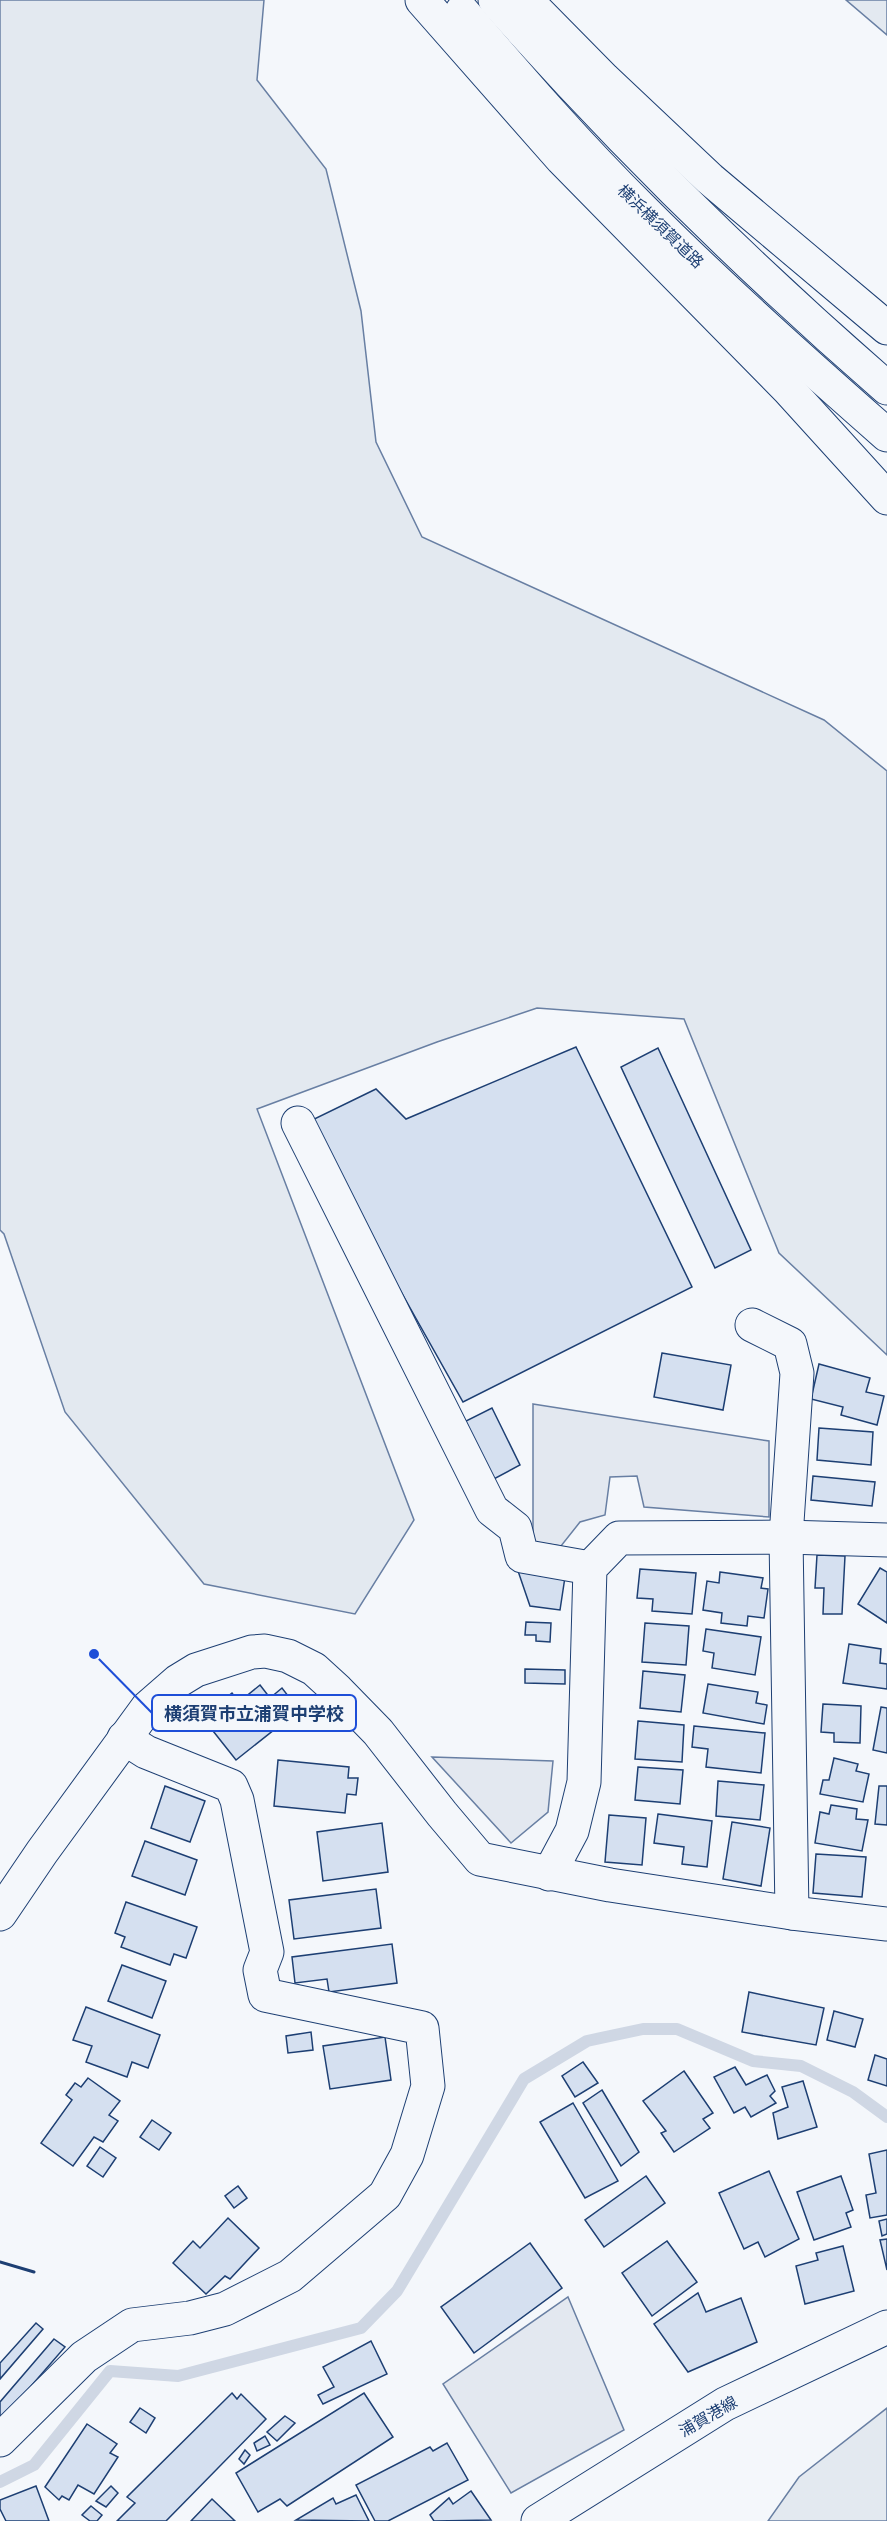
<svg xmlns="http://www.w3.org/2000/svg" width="887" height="2521" viewBox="0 0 887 2521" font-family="'IBM Plex Serif','Noto Sans JP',serif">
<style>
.green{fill:#e3e9f0;stroke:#687fa3;stroke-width:1.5}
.parking{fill:#e3e8f0;stroke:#687fa3;stroke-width:1.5}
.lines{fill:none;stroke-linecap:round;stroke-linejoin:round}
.stream{stroke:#cfd7e4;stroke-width:12}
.building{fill:#d5e0f0;stroke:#1d3f73;stroke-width:1.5}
.minor-casing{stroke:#1d3f73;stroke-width:35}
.major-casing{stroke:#1d3f73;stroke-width:35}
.highway-casing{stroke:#1d3f73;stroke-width:35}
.minor{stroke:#f4f7fb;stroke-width:33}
.major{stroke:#f4f7fb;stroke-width:33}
.highway{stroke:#f4f7fb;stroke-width:33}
.wall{stroke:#1d3f73;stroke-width:3}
.labels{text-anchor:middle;stroke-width:4.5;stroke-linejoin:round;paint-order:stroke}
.street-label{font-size:16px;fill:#1d3f73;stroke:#f4f7fb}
.leader{fill:none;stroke:#1d4ed8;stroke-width:2}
.callout-dot{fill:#1d4ed8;stroke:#f4f7fb;stroke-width:2}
.callout{fill:#f4f7fb;stroke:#1d4ed8;stroke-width:2}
.callout-label{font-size:18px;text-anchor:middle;font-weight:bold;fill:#1d3f73}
</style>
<rect width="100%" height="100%" fill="#f4f7fb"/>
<g class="green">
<polygon points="0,0 264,0 257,80 326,169 361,311 376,442 422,537 824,720 887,771 887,1355 779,1253 684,1019 537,1008 437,1042 257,1109 414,1520 355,1614 204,1584 65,1412 4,1234 0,1230"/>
<polygon points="846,0 887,0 887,35"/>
<polygon points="887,2408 887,2521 768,2521 799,2477"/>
</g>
<g class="parking">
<polygon points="533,1404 769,1441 769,1517 644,1507 637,1476 610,1477 605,1515 580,1522 561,1546 533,1542"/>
<polygon points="432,1757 553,1761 548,1812 511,1843"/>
<polygon points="568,2297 624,2430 511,2493 443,2384"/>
</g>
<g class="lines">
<polyline class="stream" points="0,2482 34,2465 110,2371 178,2376 361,2328 397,2291 524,2079 587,2041 643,2029 677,2029 753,2061 801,2066 853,2092 887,2117"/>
</g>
<g class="building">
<polygon points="576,1047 692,1287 463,1402 306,1123 376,1089 406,1119"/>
<polygon points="658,1048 751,1250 715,1268 621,1067"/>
<polygon points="662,1353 731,1365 723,1410 654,1397"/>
<polygon points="819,1364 870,1378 866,1392 884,1396 877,1425 841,1415 843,1407 811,1399"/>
<polygon points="492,1408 520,1465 492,1480 462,1423"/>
<polygon points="819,1428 873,1432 871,1465 817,1460"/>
<polygon points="813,1476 875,1482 872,1506 811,1500"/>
<polygon points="817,1555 845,1556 842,1614 823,1614 824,1588 815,1588"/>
<polygon points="880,1568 887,1572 887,1623 858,1604"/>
<polygon points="640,1569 696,1573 692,1614 652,1611 653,1599 637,1598"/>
<polygon points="518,1571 565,1577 560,1610 530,1606"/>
<polygon points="720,1572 763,1578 761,1588 768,1589 764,1618 748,1616 747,1626 721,1623 722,1613 703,1610 707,1581 719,1583"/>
<polygon points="526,1622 551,1623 550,1642 536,1641 536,1635 525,1635"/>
<polygon points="645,1623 689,1626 686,1665 642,1662"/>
<polygon points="706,1629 761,1637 755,1675 712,1668 714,1653 703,1651"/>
<polygon points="849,1644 881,1649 880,1663 887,1664 887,1689 843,1683"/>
<polygon points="525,1669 565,1670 565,1684 525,1683"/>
<polygon points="643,1671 685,1675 681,1712 640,1708"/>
<polygon points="708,1684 758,1692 756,1703 767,1705 764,1724 703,1713"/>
<polygon points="260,1685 270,1698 282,1688 299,1710 236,1760 202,1717 232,1693 239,1702"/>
<polygon points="823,1704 861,1706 860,1743 834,1742 834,1733 821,1732"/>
<polygon points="881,1707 887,1708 887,1753 873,1750"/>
<polygon points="638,1721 684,1725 682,1762 635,1759"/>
<polygon points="694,1726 765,1733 761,1773 706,1767 708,1749 692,1747"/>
<polygon points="834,1758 858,1764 856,1771 869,1774 863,1802 820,1794 823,1780 829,1780"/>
<polygon points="278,1760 349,1767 348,1778 358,1778 356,1795 347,1794 345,1813 274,1806"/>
<polygon points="638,1767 683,1770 680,1804 635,1800"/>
<polygon points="718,1781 764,1785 760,1820 716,1816"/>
<polygon points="165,1786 205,1801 190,1842 151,1828"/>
<polygon points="879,1786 887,1786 887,1825 875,1824"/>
<polygon points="831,1805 857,1809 856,1819 868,1820 862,1851 815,1843 820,1812 829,1814"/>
<polygon points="658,1814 712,1821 707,1867 682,1864 684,1847 654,1843"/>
<polygon points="609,1815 646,1818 642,1865 605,1862"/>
<polygon points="732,1822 770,1828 761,1886 723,1879"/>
<polygon points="382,1823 388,1872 323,1881 317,1832"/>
<polygon points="145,1841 197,1860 185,1895 132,1876"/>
<polygon points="816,1854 866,1857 862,1897 813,1893"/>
<polygon points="376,1889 381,1928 294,1939 289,1900"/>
<polygon points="126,1902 197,1927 186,1958 174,1954 170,1965 121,1947 125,1937 115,1933"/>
<polygon points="392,1944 397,1983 329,1992 327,1979 295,1983 292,1957"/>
<polygon points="122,1965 166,1981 152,2018 108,2001"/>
<polygon points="749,1992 824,2008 816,2045 742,2032"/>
<polygon points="86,2007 160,2035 148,2068 132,2062 127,2077 86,2062 92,2046 73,2040"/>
<polygon points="834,2011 863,2019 855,2047 827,2040"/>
<polygon points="311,2032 313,2050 288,2053 286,2036"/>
<polygon points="385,2037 391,2080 330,2089 323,2046"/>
<polygon points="875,2055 887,2059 887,2086 868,2080"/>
<polygon points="583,2062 598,2083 575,2097 562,2076"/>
<polygon points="735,2067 746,2085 767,2075 775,2091 770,2096 776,2103 751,2117 745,2107 734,2113 714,2077"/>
<polygon points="684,2071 713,2113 703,2119 710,2128 674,2152 661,2133 666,2131 643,2101"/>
<polygon points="88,2078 120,2101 109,2115 118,2121 103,2142 94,2137 73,2166 41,2143 72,2100 66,2095 75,2083 81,2087"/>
<polygon points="803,2081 817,2127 778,2139 773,2113 788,2107 782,2087"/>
<polygon points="602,2090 639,2152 621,2166 583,2103"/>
<polygon points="573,2103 618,2181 585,2198 540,2122"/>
<polygon points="152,2120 171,2133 159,2150 140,2137"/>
<polygon points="100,2147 116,2158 103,2177 87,2166"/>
<polygon points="887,2150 887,2215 870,2218 866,2195 876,2193 869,2154"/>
<polygon points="769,2171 799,2239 765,2257 758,2242 744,2249 719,2193"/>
<polygon points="646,2176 665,2203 604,2247 585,2220"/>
<polygon points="841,2176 853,2210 846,2213 851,2227 814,2240 797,2192"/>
<polygon points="238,2186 247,2198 234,2208 225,2196"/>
<polygon points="228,2218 259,2248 230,2279 225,2276 206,2294 173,2263 193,2241 200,2248"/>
<polygon points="887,2219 887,2234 882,2236 879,2221"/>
<polygon points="887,2239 887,2270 880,2240"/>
<polygon points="667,2241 697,2282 652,2316 622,2273"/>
<polygon points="530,2243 562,2288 474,2353 441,2307"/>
<polygon points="843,2246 854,2291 805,2304 796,2266 818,2260 816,2253"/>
<polygon points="698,2293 706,2312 741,2298 757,2342 688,2372 654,2324"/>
<polygon points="36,2323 43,2329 0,2379 0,2363"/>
<polygon points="54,2339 65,2347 0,2422 0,2402"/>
<polygon points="371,2341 387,2374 323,2404 318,2395 334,2387 323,2367"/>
<polygon points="232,2393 237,2399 241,2394 266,2419 166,2521 117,2521 135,2503 127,2497"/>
<polygon points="364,2393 393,2437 287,2506 280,2499 258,2512 236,2473"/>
<polygon points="140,2408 155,2418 146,2433 130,2422"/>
<polygon points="285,2416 295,2423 277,2441 267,2432"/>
<polygon points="87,2424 117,2444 110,2453 118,2457 94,2494 78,2485 69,2500 62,2496 59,2500 45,2487"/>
<polygon points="265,2436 270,2445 257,2451 254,2443"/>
<polygon points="447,2443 468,2480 388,2521 375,2521 356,2485 430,2447 433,2451"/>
<polygon points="245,2450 250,2455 244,2464 239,2459"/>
<polygon points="36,2486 49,2521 6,2521 0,2509 0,2500"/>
<polygon points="111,2486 118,2493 106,2507 96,2501"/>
<polygon points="471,2491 491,2520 434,2521 430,2515 449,2498 453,2504"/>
<polygon points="356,2495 369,2521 296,2520 333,2498 336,2504"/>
<polygon points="212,2499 235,2521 191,2521"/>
<polygon points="91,2506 102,2515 97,2521 90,2521 82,2515"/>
</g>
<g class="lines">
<defs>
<g id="minor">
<polyline points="298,1123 492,1510 515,1528 522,1556 590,1568"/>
<polyline points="752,1325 790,1344 797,1373 786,1537 792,1913"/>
<polyline points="549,1874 572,1831 584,1782 590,1568 619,1538 786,1537 887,1540"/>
<polyline points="0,1914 42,1852 147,1708 178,1681 196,1670 252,1652 265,1651 288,1656 314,1669 337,1690 378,1732 442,1814 480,1859 610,1885 792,1913 887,1924"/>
<polyline points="0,2440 84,2357 132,2325 190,2318 225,2309 290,2276 385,2195 407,2155 428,2086 422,2028 265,1995 260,1970 267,1952 237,1800 231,1786 146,1752 124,1738"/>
</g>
<polyline id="major" points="538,2521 725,2404 887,2327"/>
<g id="highway">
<polyline points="422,0 562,159 788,389 887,498"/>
<path d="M 495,0 C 615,136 750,269 887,388"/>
<polyline points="526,0 604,79 710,179 887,328"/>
<path d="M 462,11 C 520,79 579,147 643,210 C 721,288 804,362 887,435"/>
</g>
</defs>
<use href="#minor" class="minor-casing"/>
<use href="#major" class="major-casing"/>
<use href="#highway" class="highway-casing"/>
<use href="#minor" class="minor"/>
<use href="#major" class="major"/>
<use href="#highway" class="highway"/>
<polyline class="wall" points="0,2262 34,2272"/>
</g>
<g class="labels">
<g class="street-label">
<text transform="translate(661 226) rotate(44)" y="6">横浜横須賀道路</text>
<text transform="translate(708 2416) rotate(-30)" y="6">浦賀港線</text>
</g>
</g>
<path class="leader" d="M94 1654L152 1713"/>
<circle class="callout-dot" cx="94" cy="1654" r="6"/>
<rect class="callout" x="152" y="1695" width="204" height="36" rx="6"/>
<g class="callout-label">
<text x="254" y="1720">横須賀市立浦賀中学校</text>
</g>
</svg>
